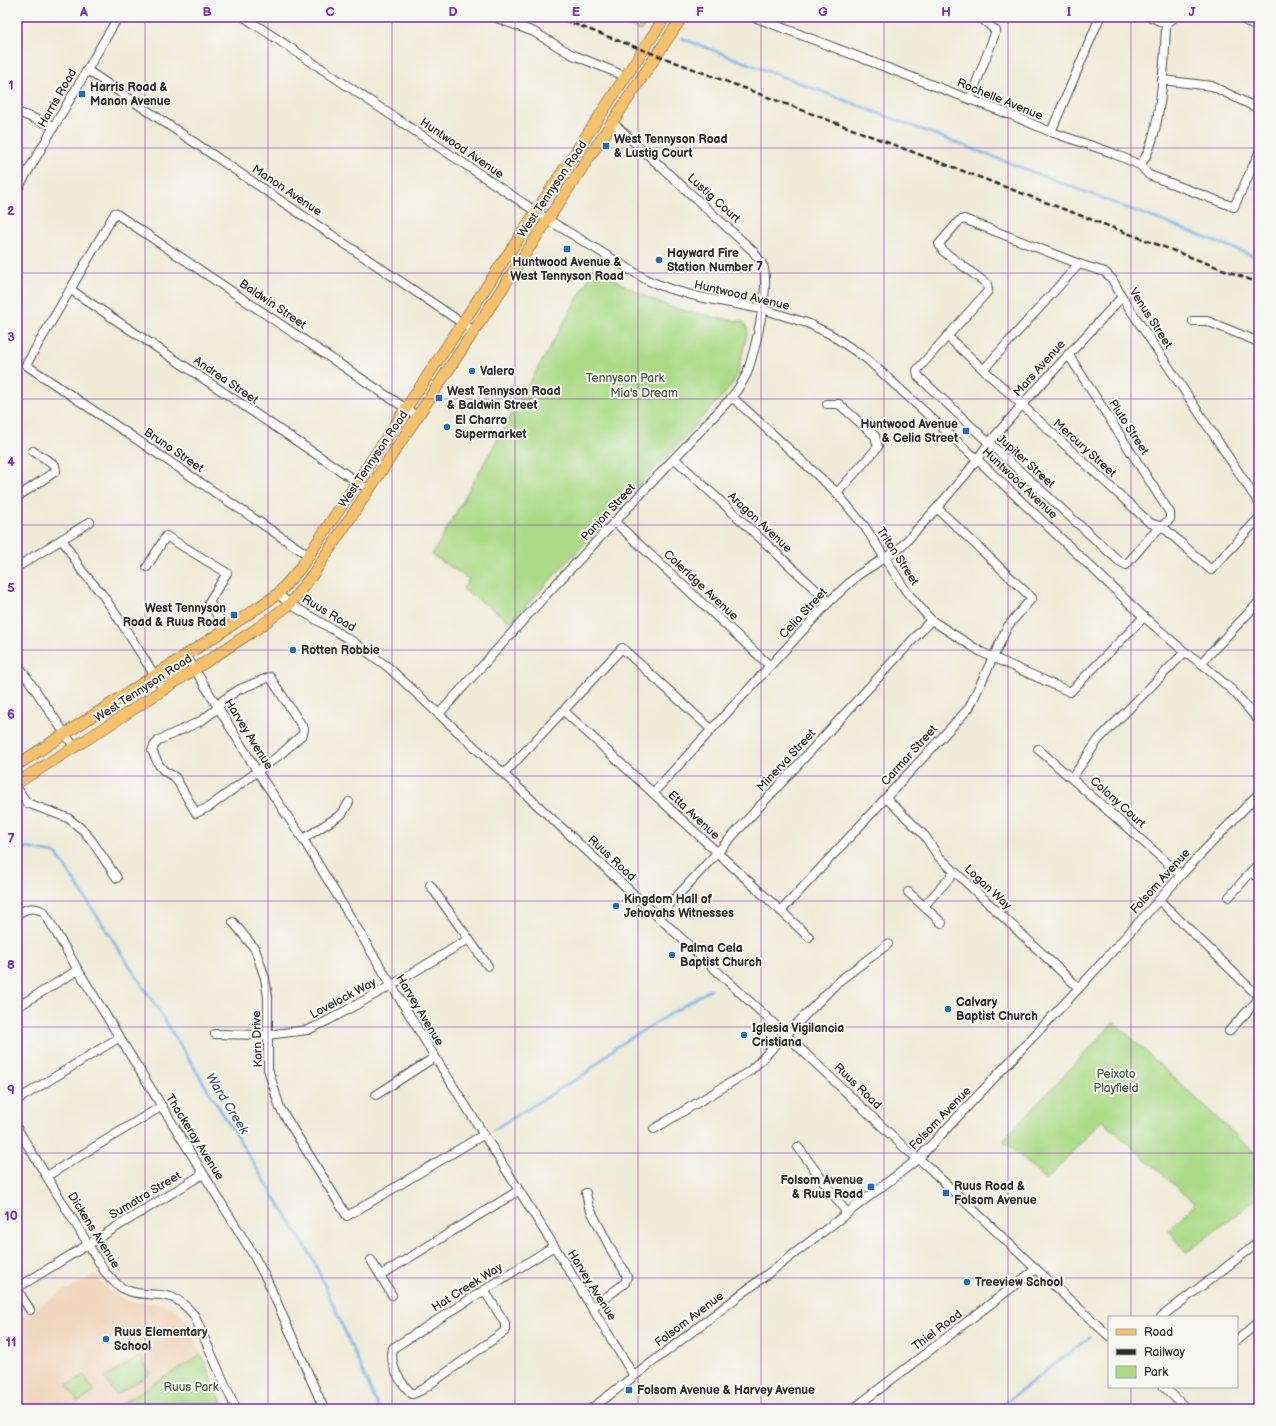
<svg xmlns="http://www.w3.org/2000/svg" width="1276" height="1426" viewBox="0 0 1276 1426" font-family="'Balsamiq Sans',sans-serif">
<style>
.built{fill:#f0d6bc}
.green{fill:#acdb88;stroke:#6c835a}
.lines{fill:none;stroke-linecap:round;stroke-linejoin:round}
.stream{stroke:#74b4e8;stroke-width:2.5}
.minor-casing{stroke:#484845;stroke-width:10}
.major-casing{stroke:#484845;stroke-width:12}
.minor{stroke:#fff;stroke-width:8}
.major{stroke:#f5c16b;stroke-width:11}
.rail{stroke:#2b2b2b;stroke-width:2.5;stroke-dasharray:6 3;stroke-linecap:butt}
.grid{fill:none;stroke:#7b2cbf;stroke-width:1;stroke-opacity:0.55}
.poi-dot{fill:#1f6fb2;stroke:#f6f6f2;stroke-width:1.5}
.labels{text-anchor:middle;stroke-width:4;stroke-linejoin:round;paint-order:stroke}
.poi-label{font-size:12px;font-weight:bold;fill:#2b2b2b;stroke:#f6f6f2;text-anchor:start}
.street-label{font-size:12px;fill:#2b2b2b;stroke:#f6f6f2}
.park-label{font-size:12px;fill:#4b5742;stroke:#f6f6f2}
.water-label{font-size:13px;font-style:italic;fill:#455b6d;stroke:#f6f6f2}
.neatline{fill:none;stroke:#7b2cbf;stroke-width:1.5}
.grid-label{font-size:13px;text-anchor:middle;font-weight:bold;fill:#7b2cbf}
</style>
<rect width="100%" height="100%" fill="#f6f6f2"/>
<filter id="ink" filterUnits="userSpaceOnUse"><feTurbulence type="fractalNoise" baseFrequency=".025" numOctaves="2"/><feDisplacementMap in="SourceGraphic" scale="8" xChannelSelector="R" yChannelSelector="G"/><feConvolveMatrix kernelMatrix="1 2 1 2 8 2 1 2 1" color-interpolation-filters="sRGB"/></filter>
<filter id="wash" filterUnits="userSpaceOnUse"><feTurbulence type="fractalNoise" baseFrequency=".012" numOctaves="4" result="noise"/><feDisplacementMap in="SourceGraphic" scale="16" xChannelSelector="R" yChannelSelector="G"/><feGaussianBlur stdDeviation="0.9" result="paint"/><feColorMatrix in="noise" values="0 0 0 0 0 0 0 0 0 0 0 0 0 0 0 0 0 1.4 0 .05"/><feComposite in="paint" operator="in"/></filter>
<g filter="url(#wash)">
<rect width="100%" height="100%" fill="#efebd8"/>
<polygon class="built" points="95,1274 100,1282 109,1291 121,1297 128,1301 161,1304 173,1308 181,1314 188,1324 201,1355 112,1409 17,1409 17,1320 67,1289 68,1290"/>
<g class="green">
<polygon points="605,17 650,17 641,31"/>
<path d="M 595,268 C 616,280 636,293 658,302 C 685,313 715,317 743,322 L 748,330 L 737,376 L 728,390 L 511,622 L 463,589 L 469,579 L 432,555 L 534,375 Z"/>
<polygon points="1114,1022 1259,1157 1259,1197 1186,1253 1169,1230 1195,1204 1102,1120 1046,1180 1003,1140"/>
<polygon points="201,1355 225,1409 112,1409"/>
<polygon points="140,1356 151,1374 116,1395 105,1378"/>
<polygon points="84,1375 95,1392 78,1402 67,1385"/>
</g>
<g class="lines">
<g class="stream">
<polyline points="681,38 1259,258"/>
<polyline points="17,846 54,853 58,856 159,1011 313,1259 379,1409"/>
<polyline points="493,1130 586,1073 616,1047 711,989"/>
<polyline points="997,1409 1090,1337"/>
</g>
</g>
</g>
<g filter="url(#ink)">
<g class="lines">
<defs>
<g id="minor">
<polyline points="244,17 547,219 647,280 670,289 699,297 762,309 807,323 830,334 867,359 983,465 1144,617 1185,652 1201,663 1234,692 1259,721"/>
<polyline points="494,17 534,32 571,54 625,76"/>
<polyline points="754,17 1011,115 1051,132 1110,152 1140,165 1149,175 1234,207 1259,153"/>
<polyline points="1151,17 1166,24"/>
<polyline points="1240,17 1259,29"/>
<polyline points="1166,24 1175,17"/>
<polyline points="87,70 474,331"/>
<polyline points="1162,80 1212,86 1259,109"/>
<polyline points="970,99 996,31 980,17"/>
<polyline points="17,112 54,126"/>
<polyline points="1051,132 1100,17"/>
<path d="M 1140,165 C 1161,142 1165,56 1166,24"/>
<polyline points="17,190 118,17"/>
<polyline points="71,290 368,489"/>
<polyline points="1193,321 1207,321 1259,342"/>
<polyline points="947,336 1150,523 1163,527 1211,570 1259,518"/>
<polyline points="1068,354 1170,513 1170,519 1150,537 1126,565 1119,561 989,443 918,376 917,370 988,291 987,284 943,251 939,244 959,221 964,219 1079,264 1105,272 1112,279 1122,297 1259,503"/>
<polyline points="984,369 1079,264"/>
<polyline points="732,397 837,493 865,527 906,591 931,620 981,652 1070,692 1144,617"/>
<polyline points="827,404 839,404 875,436 878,447 837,493"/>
<polyline points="675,459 829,602"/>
<polyline points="17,497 56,471 55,465 33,451"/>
<polyline points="615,522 770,666"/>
<polyline points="62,539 82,571 102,594 119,619 164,690"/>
<polyline points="308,555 26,365 115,213 417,416"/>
<polyline points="17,567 90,522"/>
<polyline points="147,567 166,536 227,573 209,602 226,629"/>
<polyline points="278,594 290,604 352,641 388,667 786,1035 907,1150 926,1165 1036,1269 1109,1336"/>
<polyline points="186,655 257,771 303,839 435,1057 554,1246 634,1376"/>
<polyline points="17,663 74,747"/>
<polyline points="1201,663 1259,602"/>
<polygon points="270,677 304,729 303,734 281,754 209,807 196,813 175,777 164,771 159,765 152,751 154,746 159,740 201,721 218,708 223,700 240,689"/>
<polyline points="564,711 809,937"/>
<path d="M 439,714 L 545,596 L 732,397 C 738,389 743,382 747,373 C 755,350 769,293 764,269 C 763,263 756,256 753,251 L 612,122"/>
<polyline points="1038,749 1181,875"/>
<polyline points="504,774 622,648 711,729"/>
<polyline points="1072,778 1099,739 1185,652"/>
<polyline points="17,788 27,803 68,818 83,830 92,841 117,878"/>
<polyline points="653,793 829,602 858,575 900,548 937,508 967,473 989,443 1021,406 1122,297"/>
<polyline points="886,798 925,836 938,856 1079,988"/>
<polyline points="303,839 342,814 349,802"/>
<polyline points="1251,872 1259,879"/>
<polyline points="430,885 488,966"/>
<polyline points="908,892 942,923"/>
<polyline points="1229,897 1259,863"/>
<polyline points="1159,900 1259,997"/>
<polyline points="924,906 955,872"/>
<polyline points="781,911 969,708 1008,626 1032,598 937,508"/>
<path d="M 17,914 C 27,908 34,906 44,912 L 78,970 L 254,1256 L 267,1280 L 324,1409"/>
<polyline points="658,917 931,620"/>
<polyline points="233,922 255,949 265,978 268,997 268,1069 280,1108 347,1216 483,1135"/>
<polyline points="17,1007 78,970"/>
<polyline points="1229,1031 1259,999"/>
<polyline points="215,1034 267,1035 308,1030 329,1020 392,985 469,939"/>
<polyline points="376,1095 435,1057"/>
<polyline points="17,1100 120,1037"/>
<path d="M 17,1128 L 105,1272 C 111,1279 117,1286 126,1290 C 155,1301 168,1284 194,1315 L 236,1409"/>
<polyline points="654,1129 750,1071 839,981 888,944"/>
<polyline points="798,1147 847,1213"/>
<polyline points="47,1176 162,1106"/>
<polyline points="586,1193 589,1207 616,1259 623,1268 627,1277 625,1283 592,1308"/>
<polyline points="371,1260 392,1295"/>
<polyline points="381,1275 518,1191"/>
<polyline points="17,1288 203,1174"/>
<polyline points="17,1289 30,1310"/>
<path d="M 484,1290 L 505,1323 L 505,1331 L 422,1390 L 412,1394 C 400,1382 389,1365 393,1348 L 554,1246"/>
<polyline points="1161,1317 1259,1242"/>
<polyline points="1237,1340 1259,1322"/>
<polyline points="1164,1387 1187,1409"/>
<polyline points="591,1409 918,1159 1079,988 1159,900 1181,875 1259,793"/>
<polyline points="853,1409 1036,1269"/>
</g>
<g id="major">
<polyline points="17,765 226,629 278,594 301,567 665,17"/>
<polyline points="17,783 92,736 258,628 290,604 313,574 682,17"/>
</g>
</defs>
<use href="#minor" class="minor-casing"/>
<use href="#major" class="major-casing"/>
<use href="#minor" class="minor"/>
<use href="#major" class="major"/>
<polyline class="rail" points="556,17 1259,283"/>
</g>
</g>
<path class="grid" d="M 145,17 L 145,1409M 268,17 L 268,1409M 392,17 L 392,1409M 515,17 L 515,1409M 638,17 L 638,1409M 761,17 L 761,1409M 884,17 L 884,1409M 1008,17 L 1008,1409M 1131,17 L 1131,1317M 17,148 L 1259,148M 17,273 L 1259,273M 17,399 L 1259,399M 17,525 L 1259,525M 17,650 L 1259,650M 17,776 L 1259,776M 17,901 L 1259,901M 17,1027 L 1259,1027M 17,1153 L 1259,1153M 17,1278 L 1259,1278M 1131,1387 L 1131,1409"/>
<g class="poi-dot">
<rect x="78" y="90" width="8" height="8" rx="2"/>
<rect x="602" y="142" width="8" height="8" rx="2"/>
<rect x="563" y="245" width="8" height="8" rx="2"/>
<circle cx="659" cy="260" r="4"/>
<circle cx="472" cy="371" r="4"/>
<rect x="435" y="394" width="8" height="8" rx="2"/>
<circle cx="447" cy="427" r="4"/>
<rect x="962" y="427" width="8" height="8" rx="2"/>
<rect x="230" y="611" width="8" height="8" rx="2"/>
<circle cx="293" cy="650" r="4"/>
<circle cx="616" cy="906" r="4"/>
<circle cx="672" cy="955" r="4"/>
<circle cx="948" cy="1009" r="4"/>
<circle cx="744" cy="1035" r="4"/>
<rect x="867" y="1183" width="8" height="8" rx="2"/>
<rect x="942" y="1189" width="8" height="8" rx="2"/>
<circle cx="967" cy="1282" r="4"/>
<circle cx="106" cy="1339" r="4"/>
<rect x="625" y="1386" width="8" height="8" rx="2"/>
</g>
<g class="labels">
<g class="poi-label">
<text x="90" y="91">Harris Road &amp;<tspan x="90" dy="14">Manon Avenue</tspan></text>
<text x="614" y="143">West Tennyson Road<tspan x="614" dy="14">&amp; Lustig Court</tspan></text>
<text x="667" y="257">Hayward Fire<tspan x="667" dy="14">Station Number 7</tspan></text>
<text x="567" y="266" text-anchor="middle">Huntwood Avenue &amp;<tspan x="567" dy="14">West Tennyson Road</tspan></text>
<text x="480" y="375">Valero</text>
<text x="447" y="395">West Tennyson Road<tspan x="447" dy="14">&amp; Baldwin Street</tspan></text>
<text x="455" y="424">El Charro<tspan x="455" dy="14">Supermarket</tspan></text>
<text x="958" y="428" text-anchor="end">Huntwood Avenue<tspan x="958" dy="14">&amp; Celia Street</tspan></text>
<text x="226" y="612" text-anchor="end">West Tennyson<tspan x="226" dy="14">Road &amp; Ruus Road</tspan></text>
<text x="301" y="654">Rotten Robbie</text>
<text x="624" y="903">Kingdom Hall of<tspan x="624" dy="14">Jehovahs Witnesses</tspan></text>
<text x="680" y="952">Palma Cela<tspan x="680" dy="14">Baptist Church</tspan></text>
<text x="956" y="1006">Calvary<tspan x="956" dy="14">Baptist Church</tspan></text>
<text x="752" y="1032">Iglesia Vigilancia<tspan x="752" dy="14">Cristiana</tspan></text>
<text x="863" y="1184" text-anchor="end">Folsom Avenue<tspan x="863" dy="14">&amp; Ruus Road</tspan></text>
<text x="954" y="1190">Ruus Road &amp;<tspan x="954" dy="14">Folsom Avenue</tspan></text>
<text x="975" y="1286">Treeview School</text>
<text x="114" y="1336">Ruus Elementary<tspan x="114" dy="14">School</tspan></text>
<text x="637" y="1394">Folsom Avenue &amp; Harvey Avenue</text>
</g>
<g class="street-label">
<text transform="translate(57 98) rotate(-60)" y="4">Harris Road</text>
<text transform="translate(1000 99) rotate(22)" y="4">Rochelle Avenue</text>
<text transform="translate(462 148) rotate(34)" y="4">Huntwood Avenue</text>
<text transform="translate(552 189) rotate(-56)" y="4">West Tennyson Road</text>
<text transform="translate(287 190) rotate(34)" y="4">Manon Avenue</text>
<text transform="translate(714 198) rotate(42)" y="4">Lustig Court</text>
<text transform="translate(742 295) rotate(13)" y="4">Huntwood Avenue</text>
<text transform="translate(273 304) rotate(34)" y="4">Baldwin Street</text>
<text transform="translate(1151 318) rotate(57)" y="4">Venus Street</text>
<text transform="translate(1039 368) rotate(-48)" y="4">Mars Avenue</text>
<text transform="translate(226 380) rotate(34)" y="4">Andrea Street</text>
<text transform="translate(1129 427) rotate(57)" y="4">Pluto Street</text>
<text transform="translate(1085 448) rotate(42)" y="4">Mercury Street</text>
<text transform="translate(174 450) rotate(34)" y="4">Bruno Street</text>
<text transform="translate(373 459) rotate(-56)" y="4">West Tennyson Road</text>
<text transform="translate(1026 461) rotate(42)" y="4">Jupiter Street</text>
<text transform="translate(1020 483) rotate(43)" y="4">Huntwood Avenue</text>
<text transform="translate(608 512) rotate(-47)" y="4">Panjon Street</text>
<text transform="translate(760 522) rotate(43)" y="4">Aragon Avenue</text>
<text transform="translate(898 556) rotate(57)" y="4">Triton Street</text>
<text transform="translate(701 585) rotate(43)" y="4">Coleridge Avenue</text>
<text transform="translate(329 613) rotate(31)" y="4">Ruus Road</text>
<text transform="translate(803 613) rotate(-47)" y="4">Celia Street</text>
<text transform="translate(143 688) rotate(-33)" y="4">West Tennyson Road</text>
<text transform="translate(249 734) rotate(58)" y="4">Harvey Avenue</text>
<text transform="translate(909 755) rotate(-48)" y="4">Carmar Street</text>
<text transform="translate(786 760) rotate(-47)" y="4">Minerva Street</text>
<text transform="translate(1118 802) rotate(42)" y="4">Colony Court</text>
<text transform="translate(694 815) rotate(43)" y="4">Etta Avenue</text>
<text transform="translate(612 858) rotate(43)" y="4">Ruus Road</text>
<text transform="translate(1160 881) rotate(-48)" y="4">Folsom Avenue</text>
<text transform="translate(988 887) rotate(43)" y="4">Logan Way</text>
<text transform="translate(343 998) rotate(-28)" y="4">Lovelock Way</text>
<text transform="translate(420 1010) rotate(59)" y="4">Harvey Avenue</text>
<text transform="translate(257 1039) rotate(-92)" y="4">Karn Drive</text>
<text transform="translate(858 1086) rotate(44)" y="4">Ruus Road</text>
<text transform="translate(940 1118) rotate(-46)" y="4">Folsom Avenue</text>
<text transform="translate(195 1137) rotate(58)" y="4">Thackeray Avenue</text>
<text transform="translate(145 1195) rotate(-31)" y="4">Sumatra Street</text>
<text transform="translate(94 1230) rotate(58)" y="4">Dickens Avenue</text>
<text transform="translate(592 1285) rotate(58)" y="4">Harvey Avenue</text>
<text transform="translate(467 1287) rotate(-32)" y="4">Hat Creek Way</text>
<text transform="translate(689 1319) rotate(-37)" y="4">Folsom Avenue</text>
<text transform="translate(937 1330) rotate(-37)" y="4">Thiel Road</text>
</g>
<g class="park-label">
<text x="625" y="382">Tennyson Park</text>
<text x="644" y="397">Mia's Dream</text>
<text x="1116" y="1078">Peixoto<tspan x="1116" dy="14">Playfield</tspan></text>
<text x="191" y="1391">Ruus Park</text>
</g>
<g class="water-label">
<text transform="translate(228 1103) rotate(58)" y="5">Ward Creek</text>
</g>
</g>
<rect width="1276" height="1426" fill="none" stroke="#f6f6f2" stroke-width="44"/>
<rect x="1108" y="1316" width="130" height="72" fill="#f6f6f2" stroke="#a5a5a2"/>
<rect x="1116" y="1329" width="20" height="6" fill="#f5c16b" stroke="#a5a5a2"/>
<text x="1144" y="1336" font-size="12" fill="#2b2b2b">Road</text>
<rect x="1116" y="1349" width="20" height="6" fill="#2b2b2b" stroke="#a5a5a2"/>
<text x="1144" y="1356" font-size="12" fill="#2b2b2b">Railway</text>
<rect x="1116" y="1366" width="20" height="12" fill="#acdb88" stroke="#a5a5a2"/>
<text x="1144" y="1376" font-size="12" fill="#2b2b2b">Park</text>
<rect x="22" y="22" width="1232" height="1382" class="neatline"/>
<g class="grid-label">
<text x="84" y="16">A</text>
<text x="207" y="16">B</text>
<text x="330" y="16">C</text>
<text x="453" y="16">D</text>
<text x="576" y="16">E</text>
<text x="700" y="16">F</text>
<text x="823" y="16">G</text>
<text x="946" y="16">H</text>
<text x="1069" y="16">I</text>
<text x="1192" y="16">J</text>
<text x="11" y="89">1</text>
<text x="11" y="215">2</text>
<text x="11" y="341">3</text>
<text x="11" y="466">4</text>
<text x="11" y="592">5</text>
<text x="11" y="718">6</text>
<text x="11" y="843">7</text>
<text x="11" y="969">8</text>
<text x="11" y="1094">9</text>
<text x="11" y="1220">10</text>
<text x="11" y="1346">11</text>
</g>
</svg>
